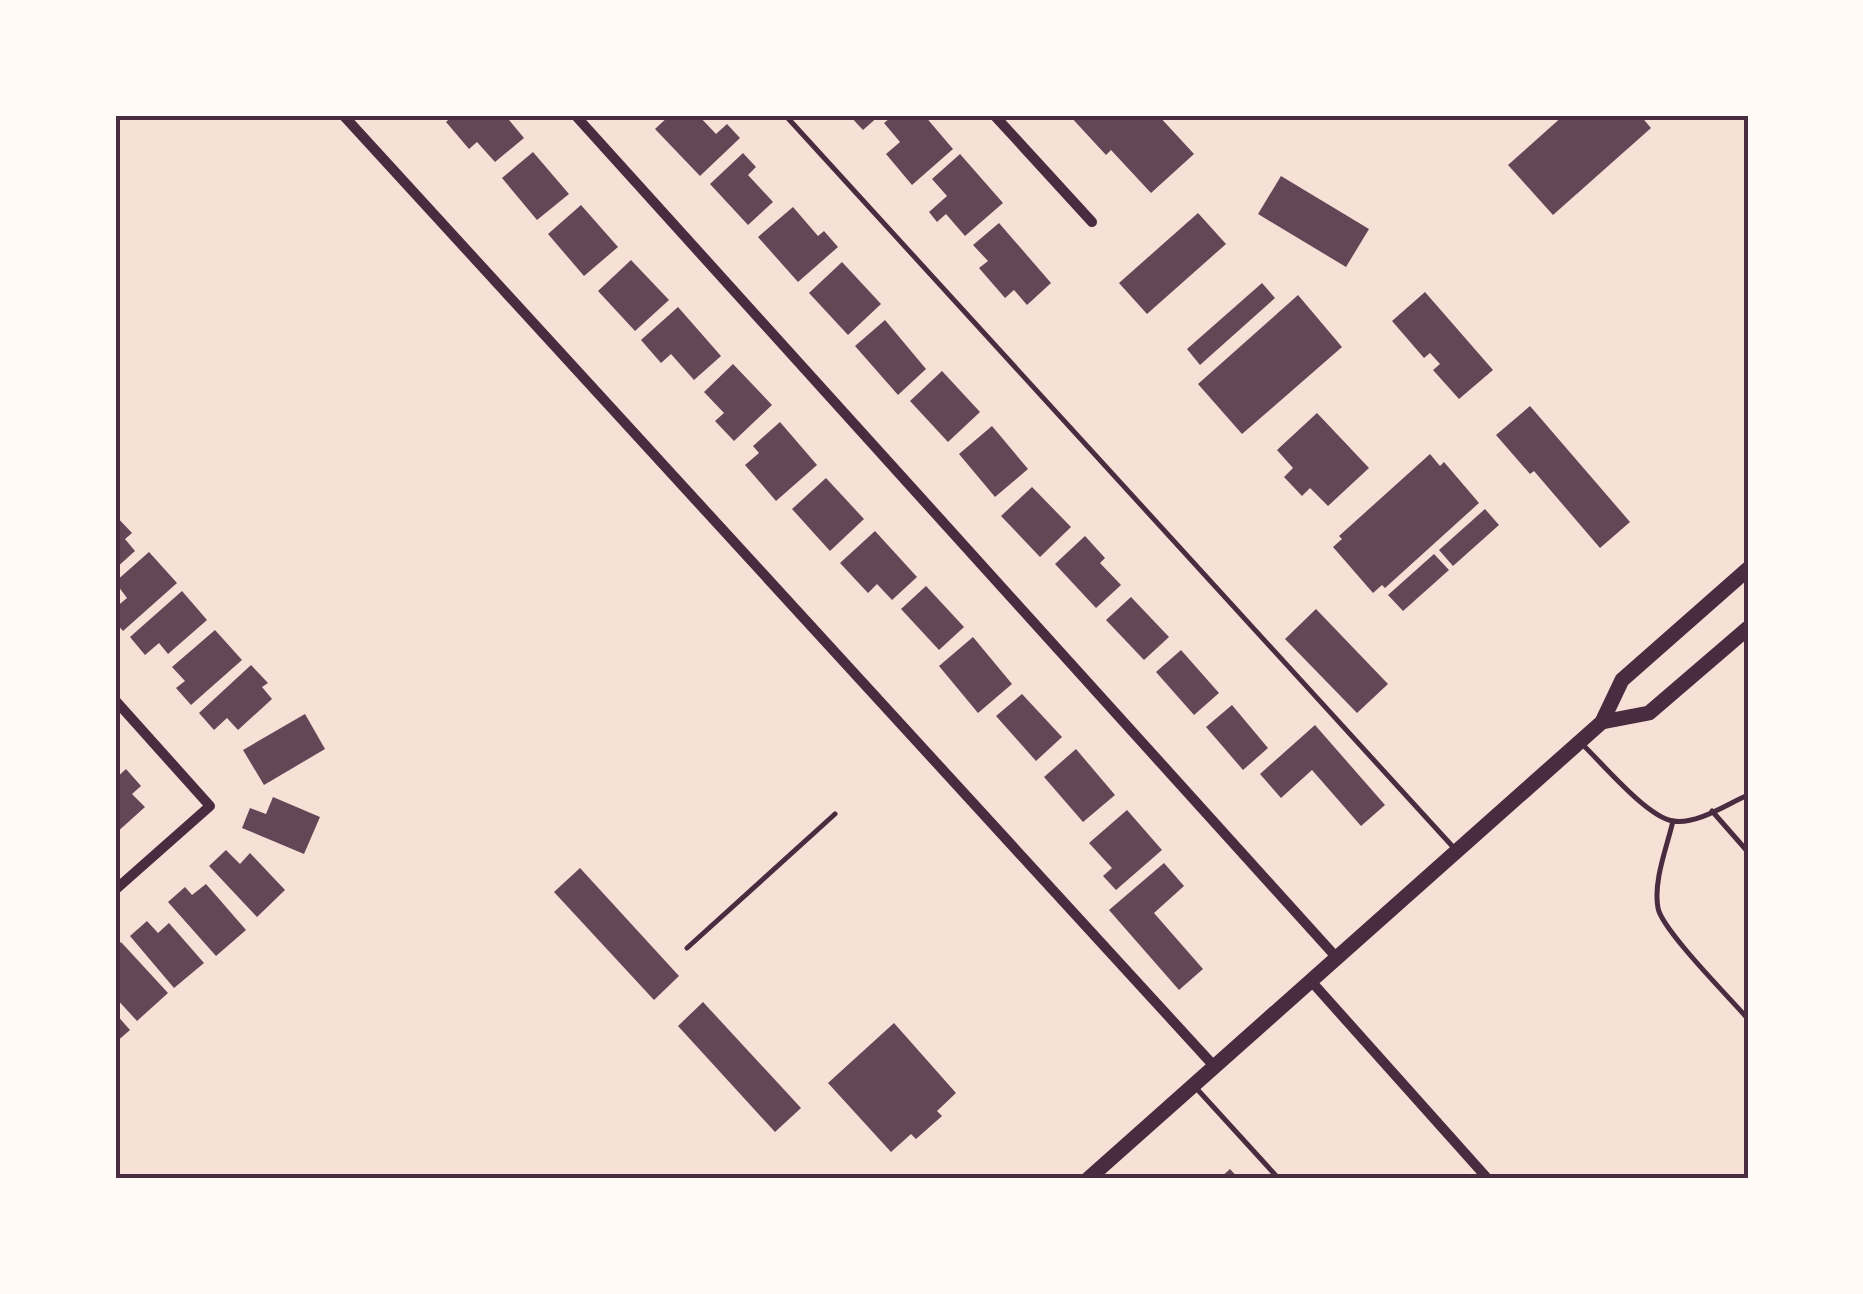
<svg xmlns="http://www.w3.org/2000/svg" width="1863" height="1294" viewBox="0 0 1863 1294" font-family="'Source Serif 4',serif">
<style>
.building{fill:#644757}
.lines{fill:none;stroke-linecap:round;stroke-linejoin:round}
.service{stroke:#4a2c40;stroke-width:5}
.minor{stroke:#4a2c40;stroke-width:10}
.secondary{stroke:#4a2c40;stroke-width:15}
.neatline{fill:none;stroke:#4a2c40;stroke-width:4}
</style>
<rect width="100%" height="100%" fill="#f7e1d7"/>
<g class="building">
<polygon points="454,115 505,115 524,138 495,162 477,142 469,149 446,122"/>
<polygon points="670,115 698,115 716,134 727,124 740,138 700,176 655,129"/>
<polygon points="849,115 880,115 863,130"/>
<polygon points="894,115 924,115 953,149 912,185 886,154 900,142 884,123"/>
<polygon points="1069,115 1147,115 1152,120 1158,115 1194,154 1151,193 1111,150 1106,155"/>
<polygon points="1564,115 1640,115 1651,128 1553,215 1508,165"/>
<polygon points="533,152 569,194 537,220 502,178"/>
<polygon points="743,153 756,167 748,175 773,202 748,225 710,184"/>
<polygon points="960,154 1003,203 965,236 946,214 937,222 929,212 947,196 932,179"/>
<polygon points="1281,176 1369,229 1346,267 1258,214"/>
<polygon points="581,205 618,247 584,276 548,234"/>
<polygon points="793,207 818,236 824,231 838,247 798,282 758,237"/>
<polygon points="1198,213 1226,244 1147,314 1119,283"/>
<polygon points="999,223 1051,283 1027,305 1014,290 1005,298 979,268 988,261 973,245"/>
<polygon points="631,260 669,300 635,331 598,291"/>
<polygon points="842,262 881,304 848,335 809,293"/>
<polygon points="1262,283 1275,298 1200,365 1187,349"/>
<polygon points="1425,292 1493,370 1459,399 1433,370 1440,364 1430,353 1424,358 1392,321"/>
<polygon points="1298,295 1342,347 1242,434 1198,384"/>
<polygon points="678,307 721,356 694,380 671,354 661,363 641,340"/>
<polygon points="885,320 926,369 898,395 855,346"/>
<polygon points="733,364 772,405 734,441 715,421 724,413 704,392"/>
<polygon points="942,371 980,412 948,442 910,401"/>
<polygon points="1530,406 1630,522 1600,548 1534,471 1530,474 1496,435"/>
<polygon points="1317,413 1369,468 1328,506 1310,488 1302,496 1284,477 1293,468 1277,450"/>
<polygon points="780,422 817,465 776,501 745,465 759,453 753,446"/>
<polygon points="992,426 1028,469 995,497 959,454"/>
<polygon points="1430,454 1440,466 1444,462 1479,503 1385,588 1382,585 1373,593 1333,547 1342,539 1339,536"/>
<polygon points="826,478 864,519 830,551 792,509"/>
<polygon points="1032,487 1071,527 1040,557 1001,516"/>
<polygon points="1485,509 1499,525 1453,566 1439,550"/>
<polygon points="115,515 132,533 125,539 135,551 115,569"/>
<polygon points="875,531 917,577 892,600 877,584 868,593 840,563"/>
<polygon points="1085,536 1105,558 1100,563 1121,585 1096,608 1055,564"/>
<polygon points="149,552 177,583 123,631 115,622 115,608 127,598 115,582"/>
<polygon points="1434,554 1449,570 1403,611 1388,595"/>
<polygon points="926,586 964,627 939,650 901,609"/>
<polygon points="182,591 207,620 168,654 159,643 145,655 130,637"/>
<polygon points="1131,597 1169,637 1144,660 1106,620"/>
<polygon points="1316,609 1388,684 1357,713 1285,639"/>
<polygon points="215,630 242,660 191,705 176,688 185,681 172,667"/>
<polygon points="973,637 1012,684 978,713 939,666"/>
<polygon points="1181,650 1219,693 1194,715 1156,672"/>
<polygon points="251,665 268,683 262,687 272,699 238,730 227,718 214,730 199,713"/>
<polygon points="1022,694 1062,737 1036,761 996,716"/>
<polygon points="1232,705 1268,748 1243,770 1206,727"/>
<polygon points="305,714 325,749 264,785 243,750"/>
<polygon points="1315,725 1385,805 1361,826 1312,770 1281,798 1260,774"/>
<polygon points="1076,749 1115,795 1083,822 1044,777"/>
<polygon points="126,769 141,786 132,794 145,807 115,834 115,779"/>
<polygon points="273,797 320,817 304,854 242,828 250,808 266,814"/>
<polygon points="1127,810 1162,850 1116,890 1103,876 1112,868 1089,843"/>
<polygon points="226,850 240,864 250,853 285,890 257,917 209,866"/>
<polygon points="1164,863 1184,886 1154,913 1203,969 1179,990 1109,910"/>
<polygon points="580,868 679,976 654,1000 554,892"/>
<polygon points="206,884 246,930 216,956 168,902 185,887 192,895"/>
<polygon points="147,921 158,933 169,923 204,963 174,988 130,936"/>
<polygon points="121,942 168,993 137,1021 115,997 115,948"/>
<polygon points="703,1002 801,1108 775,1132 678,1026"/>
<polygon points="115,1013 130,1030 115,1043"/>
<polygon points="894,1023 956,1093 937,1111 942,1116 916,1139 911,1134 891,1152 828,1083"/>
<polygon points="1230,1169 1239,1179 1219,1179"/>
</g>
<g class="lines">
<g class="service">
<polyline points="785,115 1454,848"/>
<path d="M 1582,744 C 1602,763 1647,817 1673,821 C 1697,825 1727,804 1748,795"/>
<polyline points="1712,811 1748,852"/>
<path d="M 1673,821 C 1667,847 1653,881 1658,908 C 1662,930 1730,998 1748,1019"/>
<polyline points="687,948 835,814"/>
<polyline points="1197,1089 1279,1179"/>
</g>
<g class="minor">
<polyline points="343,115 1214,1066"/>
<polyline points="575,115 1337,958"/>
<polyline points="994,115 1092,222"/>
<polyline points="115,700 210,806 115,890"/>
<polyline points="1311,981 1488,1179"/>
</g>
<g class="secondary">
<polyline points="1602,722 1649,713 1748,628"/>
<polyline points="1088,1179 1602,722 1622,680 1748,569"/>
</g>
</g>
<rect width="1863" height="1294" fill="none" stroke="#fffaf5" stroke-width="235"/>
<rect x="118" y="118" width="1628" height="1058" class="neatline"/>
</svg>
